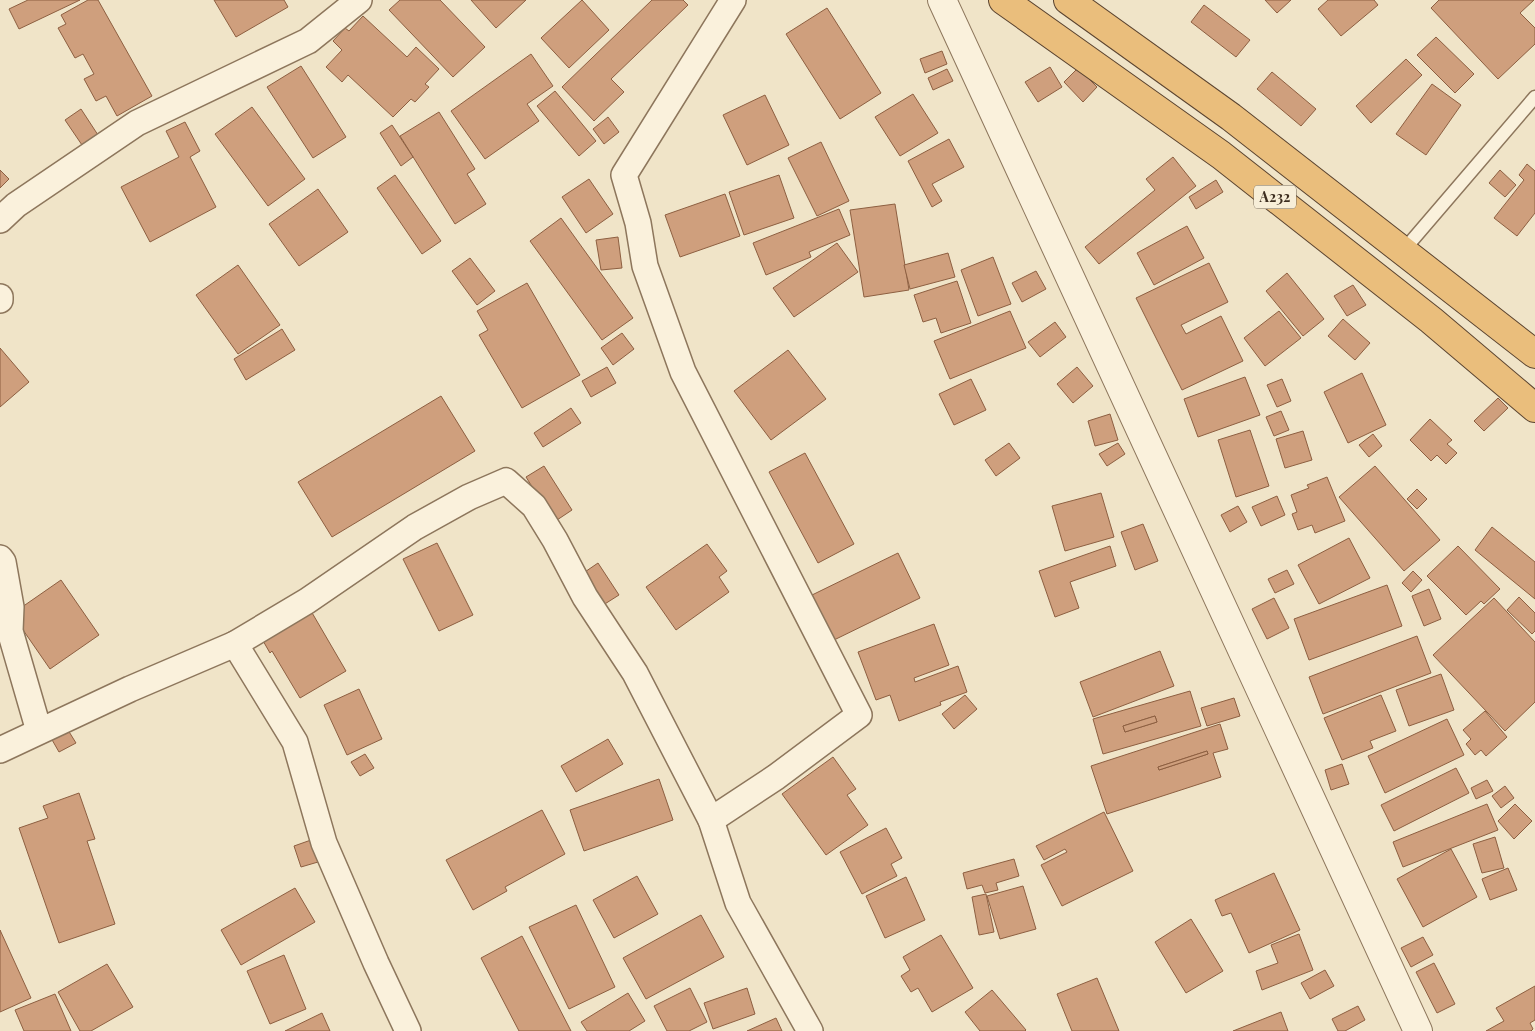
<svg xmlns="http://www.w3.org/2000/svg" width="1535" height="1031" viewBox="0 0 1535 1031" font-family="'Playfair Display',serif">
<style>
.building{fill:#cf9f7d;stroke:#8d5f41;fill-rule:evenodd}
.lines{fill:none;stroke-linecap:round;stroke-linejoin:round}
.service-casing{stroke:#8d765c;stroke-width:15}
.minor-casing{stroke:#8d765c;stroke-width:28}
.tertiary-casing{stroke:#8d765c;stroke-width:30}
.trunk-casing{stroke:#5b4430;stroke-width:30}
.service{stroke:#faf1dc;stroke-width:12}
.minor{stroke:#faf1dc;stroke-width:25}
.tertiary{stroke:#faf1dc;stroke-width:28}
.trunk{stroke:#eabe7c;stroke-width:28}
.labels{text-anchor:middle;stroke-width:4;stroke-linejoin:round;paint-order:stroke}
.shield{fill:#f7eed8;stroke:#756857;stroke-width:1}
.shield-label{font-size:14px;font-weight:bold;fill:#3d2e20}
</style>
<rect width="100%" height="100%" fill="#f0e4c8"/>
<g class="building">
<polygon points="28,0 80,0 19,29 9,9"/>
<polygon points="88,0 98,0 152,96 117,116 106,96 96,101 84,79 94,74 83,54 75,58 58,28 66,24 61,15"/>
<polygon points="214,0 284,0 288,7 236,37"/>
<polygon points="400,0 440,0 485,47 453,77 389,10"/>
<polygon points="471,0 526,0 496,28"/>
<polygon points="582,0 609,30 569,68 541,38"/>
<polygon points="652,0 683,0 688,5 611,79 624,92 594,121 562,87"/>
<polygon points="1265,0 1291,0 1277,13"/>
<polygon points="1328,0 1374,0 1378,5 1341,36 1318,9"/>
<polygon points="1439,0 1534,0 1520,13 1535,28 1535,44 1498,79 1431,8"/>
<polygon points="1204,5 1250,40 1236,57 1191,22"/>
<polygon points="827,8 881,93 840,119 786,34"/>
<polygon points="363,16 407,57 416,47 439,69 425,84 429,87 415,102 411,99 393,117 348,75 342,82 326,67 342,50 333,41 345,28 349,31"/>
<polygon points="1436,37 1474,74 1455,93 1417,55"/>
<polygon points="942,51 947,64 925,73 920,59"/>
<polygon points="531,54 553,86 527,104 539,121 485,159 451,111"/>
<polygon points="1406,59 1422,75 1371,123 1356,106"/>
<polygon points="301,66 346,137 313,158 267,87"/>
<polygon points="1050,67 1062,87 1038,102 1025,82"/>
<polygon points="1078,68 1097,87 1083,102 1064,82"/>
<polygon points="947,69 953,81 933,90 928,78"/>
<polygon points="1272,72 1316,109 1301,126 1257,89"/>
<polygon points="1432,84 1461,105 1426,155 1396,134"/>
<polygon points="555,91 596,141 579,156 537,106"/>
<polygon points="913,94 938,133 900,156 875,117"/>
<polygon points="765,95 789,145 747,165 723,115"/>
<polygon points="252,107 305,179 268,206 215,134"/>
<polygon points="81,109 98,135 82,145 65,120"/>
<polygon points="439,112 475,169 467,174 486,204 455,224 400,136"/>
<polygon points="608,117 619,132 604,144 593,129"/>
<polygon points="185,122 200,151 190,157 216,207 150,242 121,187 179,157 166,131"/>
<polygon points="392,125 413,157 401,166 380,133"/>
<polygon points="949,139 964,167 932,184 942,201 932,207 908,161"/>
<polygon points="821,142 849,201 817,216 788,158"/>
<polygon points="1173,157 1196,186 1099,264 1085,247 1155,190 1146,179"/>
<polygon points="1527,164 1535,171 1535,213 1517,236 1494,218 1524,180 1519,175"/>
<polygon points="0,170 9,179 0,188"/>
<polygon points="1500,170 1516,185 1505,197 1489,183"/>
<polygon points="395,175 441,241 422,254 377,188"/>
<polygon points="779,175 794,218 744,235 729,192"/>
<polygon points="589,179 613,214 586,233 562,197"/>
<polygon points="1216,180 1223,192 1196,209 1189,197"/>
<polygon points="318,189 348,232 299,266 269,224"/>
<polygon points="725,194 740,236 680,257 665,215"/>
<polygon points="895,204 909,290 864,297 850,210"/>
<polygon points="839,209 850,235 809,252 811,257 766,275 753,243"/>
<polygon points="561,218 633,318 602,340 530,241"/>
<polygon points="1187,226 1204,258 1154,285 1137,253"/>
<polygon points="618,237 622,268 601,270 596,240"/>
<polygon points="837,243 858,272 794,317 773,288"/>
<polygon points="948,253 955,277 910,289 904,265"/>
<polygon points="993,257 1011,304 978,316 961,270"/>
<polygon points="470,258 495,291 477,305 452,271"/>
<polygon points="1209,263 1228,302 1181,325 1186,334 1221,316 1243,361 1182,390 1136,298"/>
<polygon points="238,265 280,325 238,354 196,295"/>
<polygon points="1036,271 1046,289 1022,302 1012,283"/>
<polygon points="1287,273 1324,319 1303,336 1266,291"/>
<polygon points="957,281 971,323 941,333 936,318 923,322 914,295"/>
<polygon points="527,283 580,375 522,408 479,335 488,330 477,311"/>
<polygon points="1353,285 1366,305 1347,316 1334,296"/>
<polygon points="1010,311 1026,348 950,379 934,341"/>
<polygon points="1279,311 1301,338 1265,366 1244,338"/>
<polygon points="1343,319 1370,343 1355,360 1328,336"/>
<polygon points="1055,322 1066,337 1040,357 1028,342"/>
<polygon points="282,329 295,350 246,380 234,359"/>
<polygon points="622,333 634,349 613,365 601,348"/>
<polygon points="0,348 29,382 0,407"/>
<polygon points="788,350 826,399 771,440 734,391"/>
<polygon points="607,367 616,383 591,397 582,381"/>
<polygon points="1077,367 1093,386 1073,403 1057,384"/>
<polygon points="1362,373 1386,425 1348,443 1324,392"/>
<polygon points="1245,377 1260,415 1198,437 1184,399"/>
<polygon points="971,379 986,410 954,425 939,394"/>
<polygon points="1282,379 1291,401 1277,407 1267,385"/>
<polygon points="441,396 475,451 332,537 298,482"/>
<polygon points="1498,398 1508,408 1484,431 1474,421"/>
<polygon points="571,408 581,423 543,447 534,433"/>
<polygon points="1281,411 1289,430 1274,436 1266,417"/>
<polygon points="1110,414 1118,440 1095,446 1088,421"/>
<polygon points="1430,419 1452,440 1447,444 1457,453 1446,464 1437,455 1431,461 1410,440"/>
<polygon points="1250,430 1269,486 1236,497 1218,440"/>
<polygon points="1303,431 1312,460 1285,468 1276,439"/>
<polygon points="1373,434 1382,446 1369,457 1359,445"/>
<polygon points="1009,443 1020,458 996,476 985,460"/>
<polygon points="1118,443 1125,454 1107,466 1099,454"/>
<polygon points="805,453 854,544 818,563 769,472"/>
<polygon points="544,466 572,510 554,522 526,477"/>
<polygon points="1375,466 1440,540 1404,571 1339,497"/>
<polygon points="1327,477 1345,521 1315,533 1312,525 1298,530 1292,514 1297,512 1291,495 1309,488 1307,485"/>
<polygon points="1417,489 1427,499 1417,509 1407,499"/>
<polygon points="1101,493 1114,537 1065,551 1052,506"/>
<polygon points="1277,496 1285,515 1261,526 1252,507"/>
<polygon points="1238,506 1247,522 1230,532 1221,515"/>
<polygon points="1143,524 1158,561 1135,570 1121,532"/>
<polygon points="1492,527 1535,562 1535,599 1475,550"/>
<polygon points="1349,538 1370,578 1319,604 1298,565"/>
<polygon points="437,543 473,615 439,631 403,559"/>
<polygon points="707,544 727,571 719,577 729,592 676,630 646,587"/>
<polygon points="1110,546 1116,566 1070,582 1079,608 1055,617 1039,571"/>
<polygon points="1458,546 1500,589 1484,604 1481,601 1466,615 1427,576"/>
<polygon points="898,553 920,598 834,640 812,595"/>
<polygon points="598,563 619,595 600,607 579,576"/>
<polygon points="1287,570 1294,584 1275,593 1268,579"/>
<polygon points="1413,571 1422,580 1411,592 1402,583"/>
<polygon points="61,580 99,635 50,669 12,614"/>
<polygon points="1387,585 1402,626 1309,660 1294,619"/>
<polygon points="1429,589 1441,619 1424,626 1412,596"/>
<polygon points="1519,597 1535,613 1535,631 1532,634 1507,610"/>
<polygon points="1274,598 1289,628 1267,639 1252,609"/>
<polygon points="1494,598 1535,642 1535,702 1505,731 1433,655"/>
<polygon points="311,611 346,671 300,698 272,651 270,653 262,639"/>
<polygon points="934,624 949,665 914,678 915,682 958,666 967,692 940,702 941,705 899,721 890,695 876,700 858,652"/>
<polygon points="1417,636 1431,673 1323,714 1309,677"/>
<polygon points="1160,651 1174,686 1093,717 1080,682"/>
<polygon points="1441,674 1454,710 1409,726 1396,690"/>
<polygon points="359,689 382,739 347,755 324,705"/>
<path d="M 1190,691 L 1201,726 L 1103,754 L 1093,719 ZM 1155,716 L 1157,722 L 1125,732 L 1123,726 Z"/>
<polygon points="965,695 977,709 954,729 942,714"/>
<polygon points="1381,695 1396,731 1370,741 1373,748 1342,760 1324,718"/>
<polygon points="1234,698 1240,716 1207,726 1201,708"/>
<polygon points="1485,711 1507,737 1486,756 1481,750 1475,755 1466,744 1471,739 1463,730"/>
<polygon points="1155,716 1157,722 1125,732 1123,726"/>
<polygon points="1447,719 1464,755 1385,793 1368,756"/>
<polygon points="63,722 76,743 59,752 47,731"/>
<path d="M 1220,724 L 1228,749 L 1213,753 L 1221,777 L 1107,814 L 1091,766 ZM 1207,751 L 1208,754 L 1159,770 L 1158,767 Z"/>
<polygon points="608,739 623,764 576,792 561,766"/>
<polygon points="1207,751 1208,754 1159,770 1158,767"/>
<polygon points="365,754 374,768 360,776 351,762"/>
<polygon points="833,757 856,789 847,795 868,825 826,855 782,794"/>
<polygon points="1342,764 1349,784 1331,790 1325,770"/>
<polygon points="1456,768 1469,793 1394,831 1381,805"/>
<polygon points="659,779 673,820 584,851 570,810"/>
<polygon points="1487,780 1493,791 1476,799 1471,788"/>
<polygon points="1505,786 1514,798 1501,808 1492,796"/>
<polygon points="79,793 95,839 87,841 115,924 59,943 19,828 48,818 43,806"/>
<polygon points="1487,804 1498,830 1403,867 1393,842"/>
<polygon points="1515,804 1532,821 1514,839 1498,821"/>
<polygon points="542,810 565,854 505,887 507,891 473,910 446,860"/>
<polygon points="1104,812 1133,871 1062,906 1041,865 1067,852 1065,849 1044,860 1036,846"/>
<polygon points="886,828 902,858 891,864 897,876 862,894 840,852"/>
<polygon points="1495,837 1504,868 1482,873 1473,844"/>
<polygon points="311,840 318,862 301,867 294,846"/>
<polygon points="1451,849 1477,897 1423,927 1397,879"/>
<polygon points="1014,859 1019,876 996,883 998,890 985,893 982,885 967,889 963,873"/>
<polygon points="1508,868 1517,890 1490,900 1482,879"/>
<polygon points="1274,873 1300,930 1249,953 1231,913 1222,916 1215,900"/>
<polygon points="637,876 658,914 614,938 593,900"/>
<polygon points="906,877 925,920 885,938 866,896"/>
<polygon points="1023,886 1036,929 1000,939 987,896"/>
<polygon points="295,888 315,922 241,965 221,930"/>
<polygon points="986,894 994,932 979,935 972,897"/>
<polygon points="576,905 615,987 569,1009 529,927"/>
<polygon points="701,915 724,957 646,999 623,958"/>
<polygon points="1191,919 1223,971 1186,993 1155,942"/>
<polygon points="0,930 31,998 0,1012"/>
<polygon points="1299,934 1313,970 1262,990 1256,971 1278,963 1271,945"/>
<polygon points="941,935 973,988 932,1012 918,988 911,992 901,976 910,970 903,957"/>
<polygon points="522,936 571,1031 519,1031 481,958"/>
<polygon points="1423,937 1433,955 1411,967 1401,948"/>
<polygon points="284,955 306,1009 270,1024 247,971"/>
<polygon points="1434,963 1455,1004 1437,1013 1416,972"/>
<polygon points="107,964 133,1007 91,1031 80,1031 58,992"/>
<polygon points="1325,970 1334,986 1310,999 1301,983"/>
<polygon points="1097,978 1119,1031 1072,1031 1057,994"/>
<polygon points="1535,986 1535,1020 1530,1023 1533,1029 1531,1031 1486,1031 1504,1021 1496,1008"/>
<polygon points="690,988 707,1022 689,1031 667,1031 654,1006"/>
<polygon points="747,988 755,1014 713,1029 704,1003"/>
<polygon points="992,990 1026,1030 1025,1031 980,1031 965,1012"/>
<polygon points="628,993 645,1021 629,1031 587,1031 581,1022"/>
<polygon points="55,994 71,1031 24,1031 15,1010"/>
<polygon points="1358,1006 1365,1020 1345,1031 1338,1031 1332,1019"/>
<polygon points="1281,1012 1288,1031 1233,1031"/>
<polygon points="322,1013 330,1031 285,1031"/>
<polygon points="776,1018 782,1031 747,1031"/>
</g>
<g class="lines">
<defs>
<polyline id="service" points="1403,251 1535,97"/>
<g id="minor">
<polyline points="0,220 16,205 137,123 308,41 359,0"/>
<polyline points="0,297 0,300"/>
<polyline points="0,558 3,562 11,607 10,631 39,731"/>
<polyline points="235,644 295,742 324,843 376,963 408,1031"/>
<polyline points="0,750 130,689 235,644 307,601 415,527 469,497 506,481 534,506 555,540 585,597 635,673 711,820 738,903 810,1031"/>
<polyline points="711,820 776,777 859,715 683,372 645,266 638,223 624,175 733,0"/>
</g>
<polyline id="tertiary" points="942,0 1418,1031"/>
<g id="trunk">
<polyline points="1003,0 1221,155 1431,320 1535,408"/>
<polyline points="1068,0 1231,117 1535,354"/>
</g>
</defs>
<use href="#service" class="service-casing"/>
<use href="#minor" class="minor-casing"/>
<use href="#tertiary" class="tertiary-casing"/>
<use href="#trunk" class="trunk-casing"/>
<use href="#service" class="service"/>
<use href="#minor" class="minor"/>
<use href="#tertiary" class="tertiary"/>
<use href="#trunk" class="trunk"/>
</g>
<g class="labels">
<rect class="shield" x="1254" y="185.5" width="42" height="23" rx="4"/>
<g class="shield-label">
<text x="1275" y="202">A232</text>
</g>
</g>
</svg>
